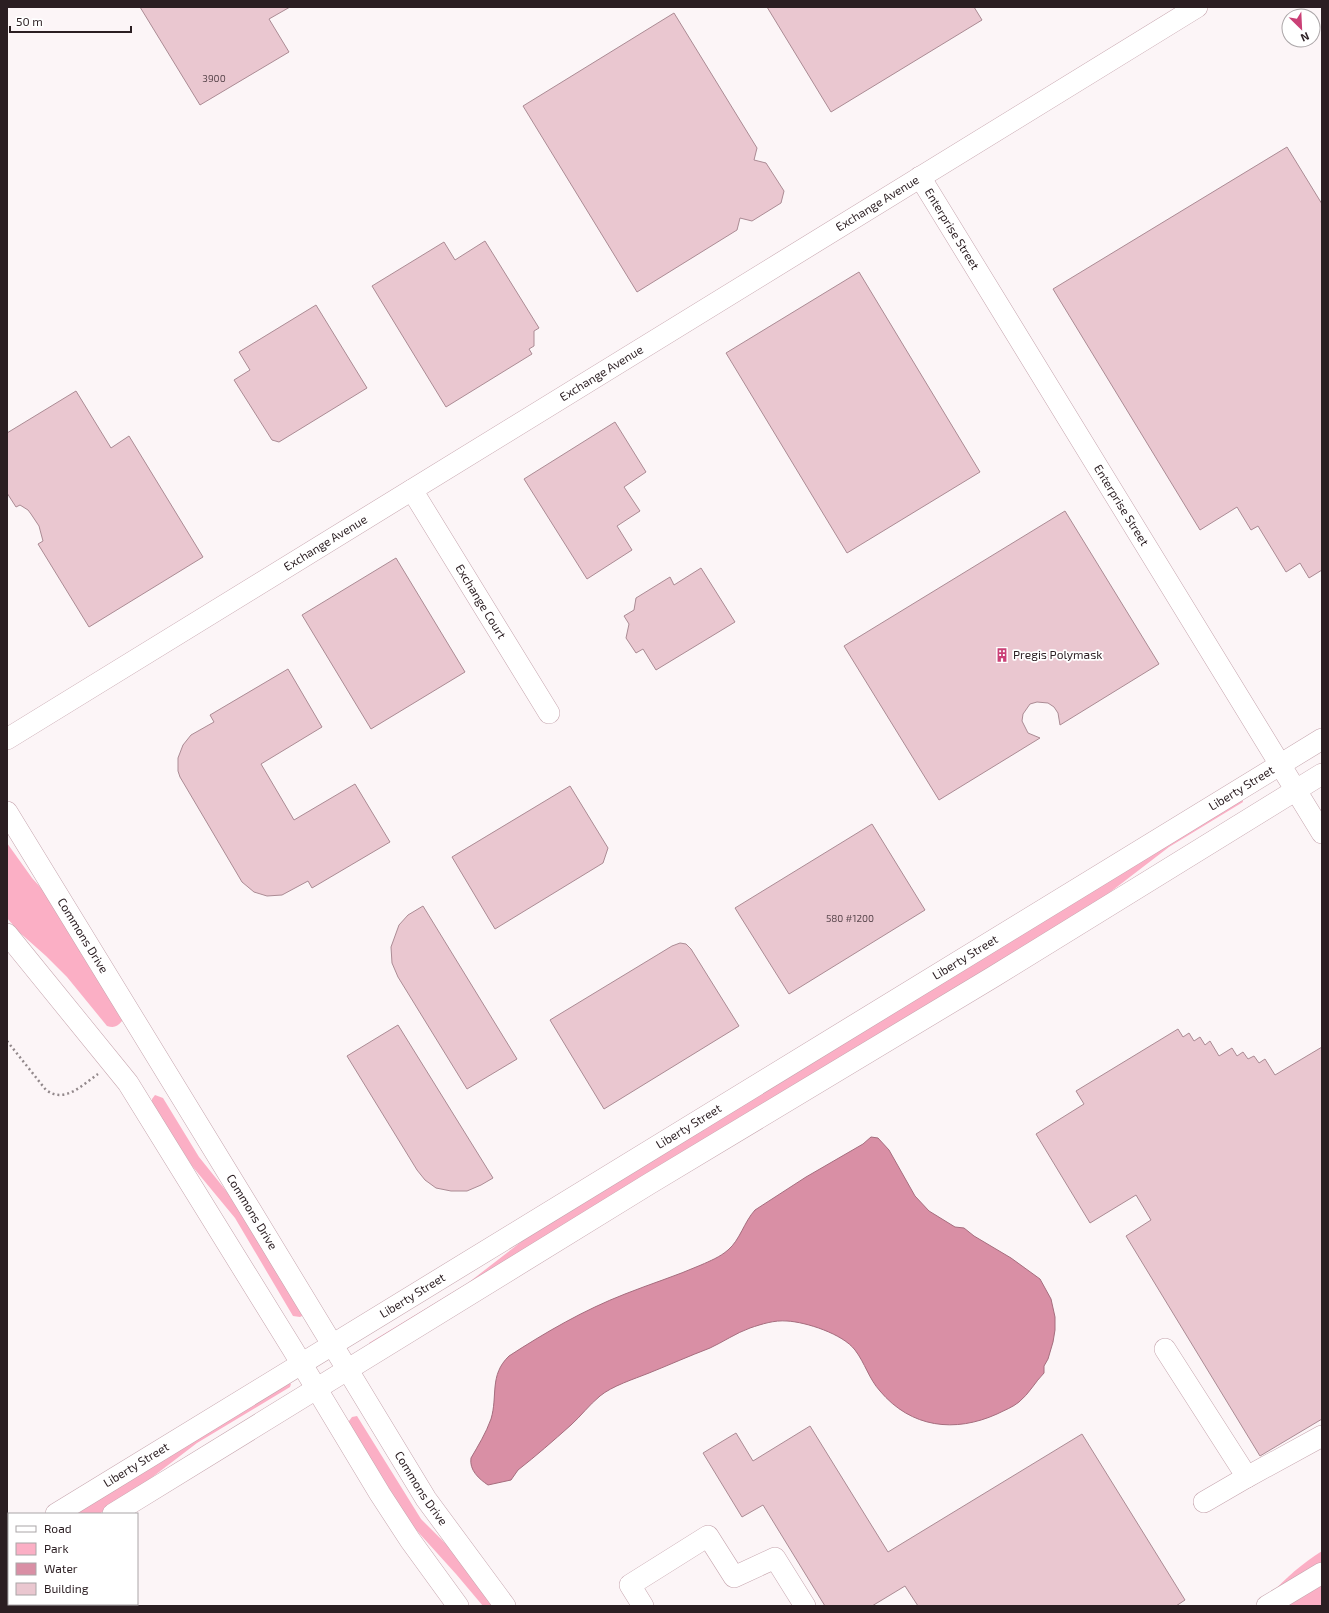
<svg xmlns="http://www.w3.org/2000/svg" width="1329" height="1613" viewBox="0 0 1329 1613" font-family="'Exo 2',sans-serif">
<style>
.green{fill:#fbafc5}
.water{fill:#d98fa5;stroke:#a56d7e}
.building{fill:#eac7d0;stroke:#ab8b94}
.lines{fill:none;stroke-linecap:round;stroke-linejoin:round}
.minor-casing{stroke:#c6a5ae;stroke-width:22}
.path{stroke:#92888b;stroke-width:2.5;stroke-dasharray:2 3;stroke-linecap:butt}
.minor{stroke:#fff;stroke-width:21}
.labels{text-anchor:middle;stroke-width:3.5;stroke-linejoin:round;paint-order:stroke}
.number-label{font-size:10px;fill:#5b484e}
.street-label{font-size:12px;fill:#2b1e22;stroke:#fff}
.poi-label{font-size:12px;fill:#2b1e22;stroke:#fff;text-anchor:start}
</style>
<rect width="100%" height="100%" fill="#fcf5f7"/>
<g class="green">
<polygon points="1242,798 1243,802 1169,847 1096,903 371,1346 369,1343 468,1283 539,1228"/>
<path d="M 7,843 L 32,878 L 51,899 L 122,1015 L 122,1021 C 117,1027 114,1028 107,1026 L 67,977 L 46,956 L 19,932 L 7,918 Z"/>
<polygon points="155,1095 163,1098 199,1157 244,1213 304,1315 300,1317 293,1316 235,1218 192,1166 152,1103 152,1099"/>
<polygon points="288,1382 291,1384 290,1387 197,1443 121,1501 99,1514 73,1514"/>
<polygon points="357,1416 421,1519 452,1550 495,1606 483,1606 456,1574 409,1522 349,1425 349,1421 352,1417"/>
<path d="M 1322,1551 L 1322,1606 L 1260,1606 C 1278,1585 1298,1566 1322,1551 Z"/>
</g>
<path class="water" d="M 871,1137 L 878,1138 L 889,1150 L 915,1196 L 929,1211 L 955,1227 L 964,1228 L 974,1236 L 1011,1258 L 1040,1279 L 1051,1299 L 1055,1317 L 1055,1330 L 1053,1342 L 1048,1359 L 1044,1366 L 1044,1373 C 1035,1382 1029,1394 1019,1402 C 1013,1407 1005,1410 997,1414 C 955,1433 911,1428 880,1391 C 869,1379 865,1363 855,1350 C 843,1334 806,1322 787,1321 C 774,1320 762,1324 750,1328 C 736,1333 723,1342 710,1348 C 689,1356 669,1365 649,1373 C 634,1379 612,1386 600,1396 C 589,1405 581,1416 571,1425 C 553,1441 536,1456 518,1470 L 511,1480 L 488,1485 C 479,1479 469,1470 471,1458 C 478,1446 486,1433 491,1419 C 498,1396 489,1375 509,1356 C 546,1332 584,1310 625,1294 C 650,1284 676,1276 701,1265 C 710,1261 720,1257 728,1250 C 740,1240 744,1222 755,1210 L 806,1177 L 863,1144 Z"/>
<g class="building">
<polygon points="140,7 290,7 269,19 289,52 200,105"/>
<polygon points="767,7 974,7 982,20 831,112"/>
<polygon points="674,13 757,148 754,160 766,163 784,191 781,203 752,221 740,218 737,230 637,292 523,106"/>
<polygon points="1287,147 1322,204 1322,570 1309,578 1300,563 1286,572 1258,526 1251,530 1237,507 1200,530 1053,289"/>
<polygon points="485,241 539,328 534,331 534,346 529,349 532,354 446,407 372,286 444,242 455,260"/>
<polygon points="859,272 980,472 847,553 726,353"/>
<polygon points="316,305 367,388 279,442 272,440 234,380 250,370 239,352"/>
<polygon points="76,391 111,448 129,436 203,557 89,627 38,544 43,541 39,526 31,514 28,510 20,505 16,507 7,493 7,433"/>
<polygon points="615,422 646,472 624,487 640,511 617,526 632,550 587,579 524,479"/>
<polygon points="1065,511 1159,664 1060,725 1058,713 1054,707 1048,703 1037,702 1030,704 1023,714 1022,721 1028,733 1040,738 939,800 844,646"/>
<polygon points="396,558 465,672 371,729 302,615"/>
<polygon points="701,568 735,622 656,670 643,649 636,653 626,638 629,624 624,616 634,610 636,598 670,577 674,585"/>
<polygon points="288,669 322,727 261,764 294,820 355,784 390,842 312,888 308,881 282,895 267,896 254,892 242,882 180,777 178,771 178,758 183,745 191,735 214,722 210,715"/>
<polygon points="570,786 608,848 603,863 495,929 452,857"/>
<polygon points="872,824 925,910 789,994 735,908"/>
<polygon points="423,906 517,1059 467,1089 398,977 392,963 391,947 399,925 408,915"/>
<polygon points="680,943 686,944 691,949 739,1026 604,1109 550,1020 672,946"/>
<polygon points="398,1025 493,1178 481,1185 467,1191 451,1191 436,1188 425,1180 417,1170 347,1056"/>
<polygon points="1178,1029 1183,1037 1189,1033 1194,1041 1200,1037 1205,1045 1210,1041 1219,1056 1232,1048 1237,1056 1243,1052 1248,1059 1254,1056 1259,1063 1265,1059 1275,1075 1322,1047 1322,1419 1260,1456 1126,1236 1151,1220 1136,1195 1090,1223 1036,1134 1084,1104 1076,1091"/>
<polygon points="810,1426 888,1552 1082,1434 1185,1600 1176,1606 918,1606 905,1586 872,1606 825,1606 763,1505 742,1517 703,1453 736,1433 753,1461"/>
</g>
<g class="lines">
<defs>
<g id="minor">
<path id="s1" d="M 920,177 L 1322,833"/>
<path id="s2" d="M 412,490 L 549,713"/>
<path id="s3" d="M 7,739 L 1197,7"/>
<path id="s4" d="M 7,812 L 250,1209 L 426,1499 L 505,1606"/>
<polyline points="7,934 128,1083 292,1348 380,1494 410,1540 458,1606"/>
<polyline points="1165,1349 1247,1477 1322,1436"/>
<polyline points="1204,1502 1247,1477"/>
<path id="s5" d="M 56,1514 L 1322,739"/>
<polyline points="113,1514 649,1184 993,977 1322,774"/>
<polyline points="7,1544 9,1543"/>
<polyline points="7,1579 9,1578"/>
<polyline points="643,1606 630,1585 708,1536 734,1577 775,1558 805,1606"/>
<polyline points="1267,1606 1322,1573"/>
</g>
</defs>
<use href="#minor" class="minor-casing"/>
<path class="path" d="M 7,1041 L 46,1090 C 65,1104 82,1085 98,1074"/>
<use href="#minor" class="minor"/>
</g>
<defs>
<symbol id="building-bare" viewBox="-9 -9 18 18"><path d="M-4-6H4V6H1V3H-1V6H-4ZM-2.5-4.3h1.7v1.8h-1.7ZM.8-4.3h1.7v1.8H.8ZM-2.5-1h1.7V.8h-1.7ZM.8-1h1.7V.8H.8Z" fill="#ca4076" stroke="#fff" stroke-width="2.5" paint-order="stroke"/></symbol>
</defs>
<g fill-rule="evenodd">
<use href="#building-bare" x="992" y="645" width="20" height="20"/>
</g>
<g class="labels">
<g class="number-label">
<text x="214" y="82">3900</text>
<text x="850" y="922">580 #1200</text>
</g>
<g class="street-label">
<text dy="4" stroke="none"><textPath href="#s3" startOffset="1022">Exchange Avenue</textPath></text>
<text dy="4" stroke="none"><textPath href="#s1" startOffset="61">Enterprise Street</textPath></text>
<text dy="4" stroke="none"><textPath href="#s3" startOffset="698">Exchange Avenue</textPath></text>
<text dy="4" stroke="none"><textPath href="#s1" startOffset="385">Enterprise Street</textPath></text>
<text dy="4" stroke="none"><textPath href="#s3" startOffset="374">Exchange Avenue</textPath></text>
<text dy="4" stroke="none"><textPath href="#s2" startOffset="131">Exchange Court</textPath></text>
<text dy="4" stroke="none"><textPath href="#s5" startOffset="1390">Liberty Street</textPath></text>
<text dy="4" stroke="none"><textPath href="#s4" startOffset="145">Commons Drive</textPath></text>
<text dy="4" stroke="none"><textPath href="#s5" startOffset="1066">Liberty Street</textPath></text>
<text dy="4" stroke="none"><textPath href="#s5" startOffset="742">Liberty Street</textPath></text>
<text dy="4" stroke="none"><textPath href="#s4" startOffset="469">Commons Drive</textPath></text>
<text dy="4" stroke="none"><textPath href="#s5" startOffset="418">Liberty Street</textPath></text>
<text dy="4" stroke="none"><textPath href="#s5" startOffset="94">Liberty Street</textPath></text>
<text dy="4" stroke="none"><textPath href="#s4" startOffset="793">Commons Drive</textPath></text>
</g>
<g class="poi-label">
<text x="1013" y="659">Pregis Polymask</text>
</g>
</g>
<rect width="1329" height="1613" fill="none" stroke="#2b1e22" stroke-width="16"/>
<rect x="8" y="1513" width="130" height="92" fill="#ffffff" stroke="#aaa5a7"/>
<rect x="16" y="1526" width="20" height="6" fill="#ffffff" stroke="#aaa5a7"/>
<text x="44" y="1533" font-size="12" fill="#2b1e22">Road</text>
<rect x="16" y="1543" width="20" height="12" fill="#fbafc5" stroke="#aaa5a7"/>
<text x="44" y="1553" font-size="12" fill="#2b1e22">Park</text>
<rect x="16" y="1563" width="20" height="12" fill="#d98fa5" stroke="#aaa5a7"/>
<text x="44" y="1573" font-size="12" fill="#2b1e22">Water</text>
<rect x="16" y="1583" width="20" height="12" fill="#eac7d0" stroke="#aaa5a7"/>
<text x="44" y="1593" font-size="12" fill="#2b1e22">Building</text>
<g transform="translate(1301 28) rotate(156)"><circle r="19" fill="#ffffff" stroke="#aaa5a7"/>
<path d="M0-3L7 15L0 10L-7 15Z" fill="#ca4076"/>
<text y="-6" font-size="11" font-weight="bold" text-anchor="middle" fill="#2b1e22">N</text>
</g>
<path d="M10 26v6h121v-6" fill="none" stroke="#2b1e22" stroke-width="2"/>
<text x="16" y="26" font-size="12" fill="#2b1e22" stroke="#ffffff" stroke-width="3" paint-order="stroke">50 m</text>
</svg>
